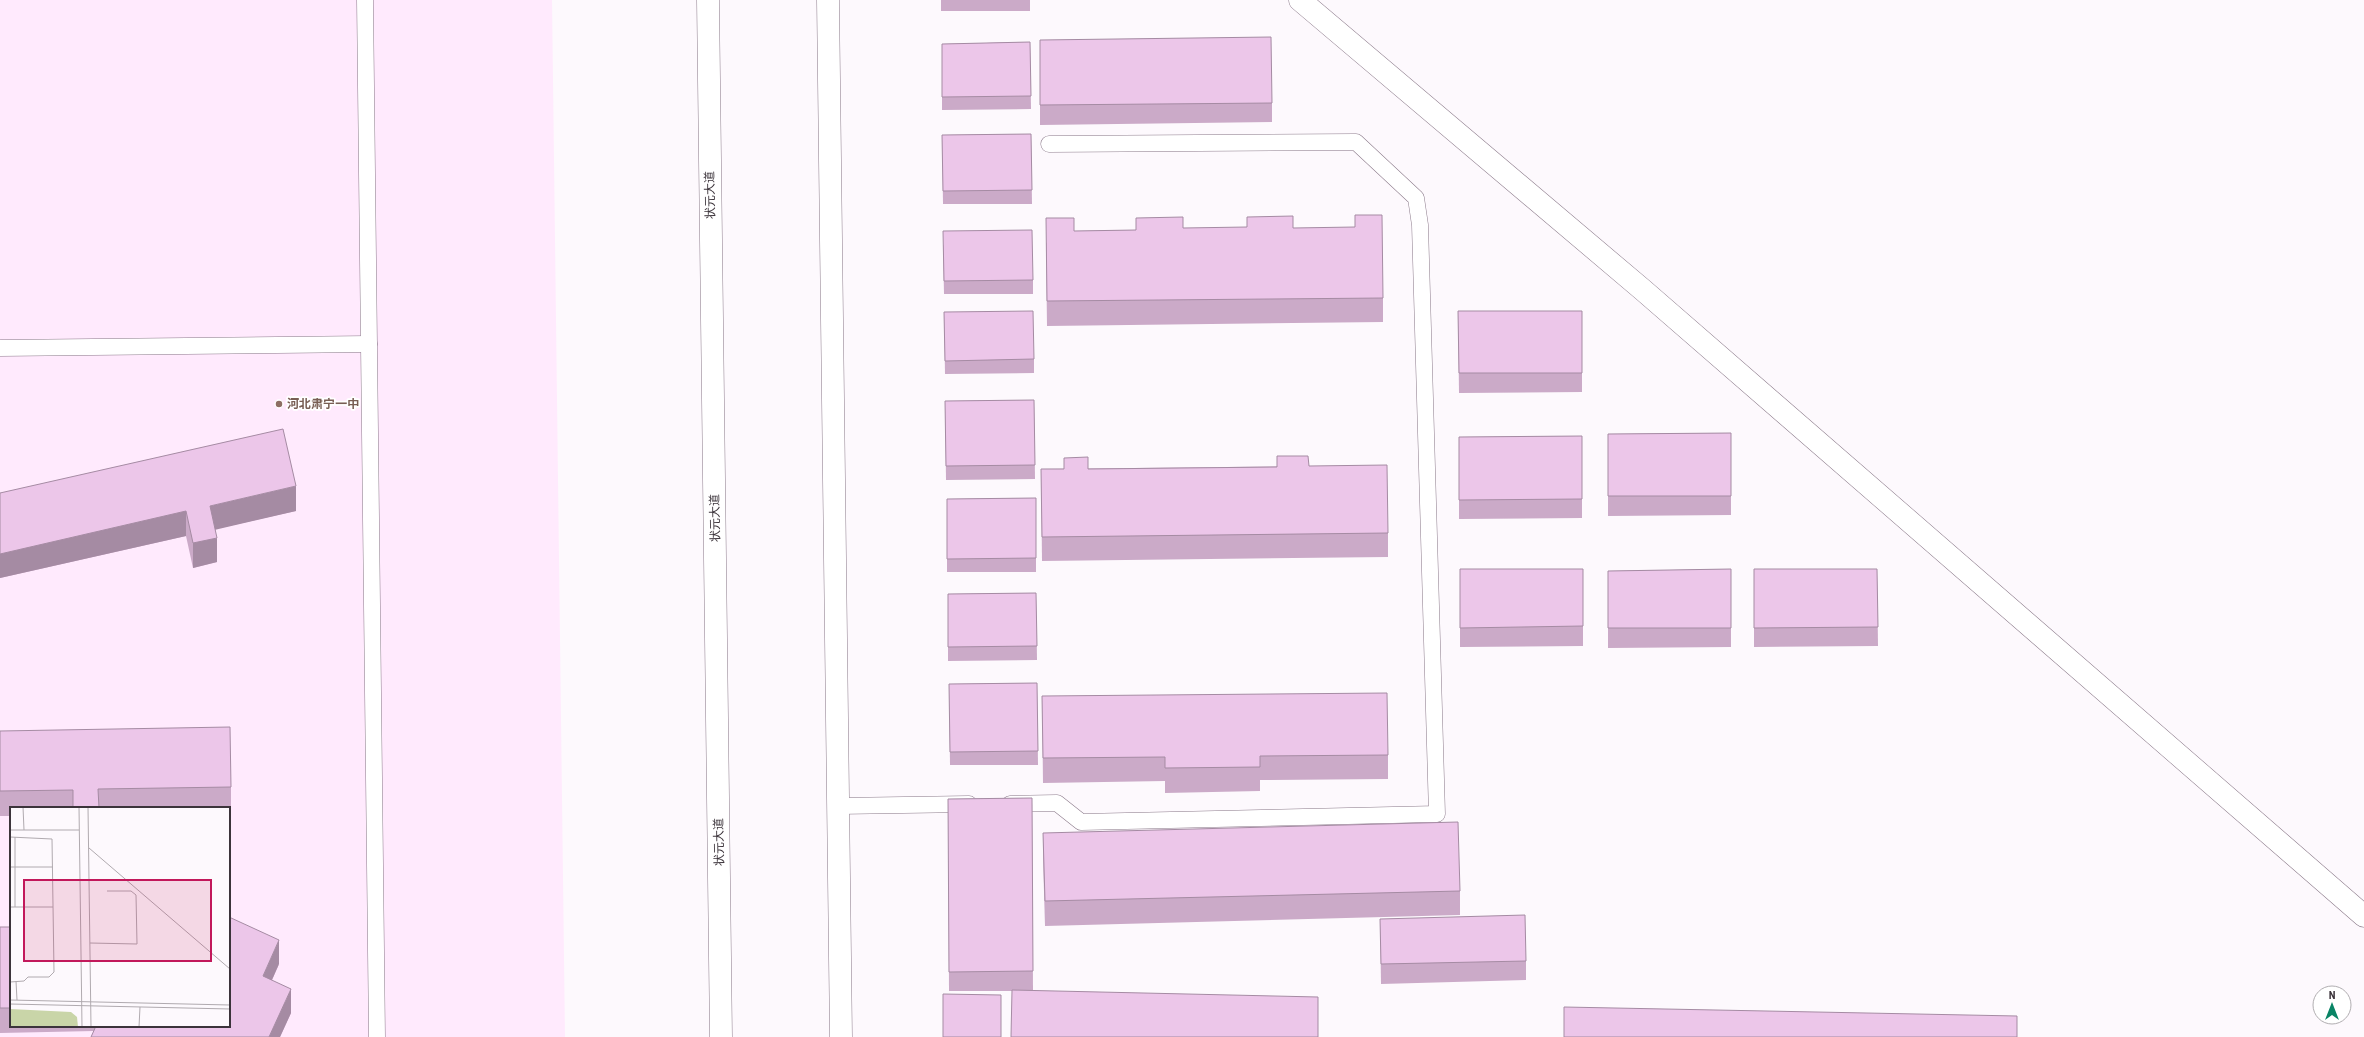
<svg xmlns="http://www.w3.org/2000/svg" width="2364" height="1037" viewBox="0 0 2364 1037" font-family="'Roboto Condensed','Noto Sans SC',sans-serif">
<style>
.built{fill:#ffeafd;fill-rule:evenodd}
.lines{fill:none;stroke-linecap:round;stroke-linejoin:round}
.lane-casing{stroke:#8b7a8a;stroke-width:17}
.street-casing{stroke:#8b7a8a;stroke-width:23}
.secondary-casing{stroke:#8b7a8a;stroke-width:23}
.lane{stroke:#fff;stroke-width:16}
.street{stroke:#fff;stroke-width:22}
.secondary{stroke:#fff;stroke-width:22}
.wall{fill:#cbaac8}
.shaded-wall{fill:#a58ba3}
.building{fill:#ecc6e9;stroke:#a58ba3}
.education-dot{fill:#8d6e63;stroke:#fff;stroke-width:1.5}
.labels{text-anchor:middle;stroke-width:3.5;stroke-linejoin:round;paint-order:stroke}
.street-label{font-size:12px;fill:#3c343b;stroke:#fff}
.education-label{font-size:12px;font-weight:bold;fill:#785e54;stroke:#fff;text-anchor:start}
.inset-road{fill:none;stroke:#b0aaaf;stroke-width:1}
.view{fill:#c2185b;fill-opacity:0.15;stroke:#c2185b;stroke-width:2}
.inset-edge{fill:none;stroke:#3c343b;stroke-width:2}
</style>
<rect width="100%" height="100%" fill="#fdf9fd"/>
<path class="built" d="M 0,0 L 552,0 L 565,1037 L 0,1037 ZM 11,808 L 229,808 L 229,1026 L 11,1026 Z"/>
<g class="lines">
<defs>
<g id="lane">
<polyline points="365,0 377,1037"/>
<polyline points="0,348 369,344"/>
<polyline points="1010,804 1057,803 1081,822 1437,814 1420,225 1416,198 1356,142 1049,144"/>
<polyline points="838,806 969,804"/>
</g>
<polyline id="street" points="1300,0 1643,290 2364,916"/>
<g id="secondary">
<polyline points="708,0 721,1037"/>
<polyline points="828,0 841,1037"/>
</g>
</defs>
<use href="#lane" class="lane-casing"/>
<use href="#street" class="street-casing"/>
<use href="#secondary" class="secondary-casing"/>
<use href="#lane" class="lane"/>
<use href="#street" class="street"/>
<use href="#secondary" class="secondary"/>
</g>
<g class="wall">
<rect x="941" y="0" width="89" height="11"/>
<polygon points="1040,40 1272,103 1272,122 1040,125"/>
<polygon points="1030,42 1031,109 942,110 942,44"/>
<polygon points="1031,134 1032,204 943,204 942,135"/>
<polygon points="1183,228 1293,228 1383,298 1383,322 1047,326 1046,243 1074,231 1136,230"/>
<polygon points="943,245 1033,280 1033,294 944,294"/>
<polygon points="1458,311 1582,311 1582,392 1459,393"/>
<polygon points="944,312 1034,359 1034,373 945,374"/>
<polygon points="1034,400 1035,479 946,480 945,401"/>
<polygon points="1731,433 1731,515 1608,516 1608,434"/>
<polygon points="1582,436 1582,518 1459,519 1459,437"/>
<polygon points="1309,466 1388,533 1388,557 1042,561 1041,469"/>
<polygon points="0,493 296,511 215,529 217,562 193,568 186,536 0,578"/>
<polygon points="1036,498 1036,572 947,572 947,499"/>
<polygon points="1460,569 1583,569 1583,646 1460,647"/>
<polygon points="1731,569 1731,647 1608,648 1608,571"/>
<polygon points="1754,569 1877,569 1878,646 1754,647"/>
<polygon points="1036,593 1037,660 948,661 948,594"/>
<polygon points="1037,683 1038,765 950,765 949,684"/>
<polygon points="1042,696 1388,755 1388,779 1260,780 1260,791 1165,793 1165,781 1043,783"/>
<polygon points="0,731 231,787 231,811 229,811 229,808 11,808 11,816 0,816"/>
<polygon points="1032,798 1033,991 949,991 948,799"/>
<polygon points="1043,833 1460,891 1460,915 1045,926 1043,857"/>
<polygon points="1380,919 1526,961 1526,980 1381,984"/>
<polygon points="0,927 11,927 11,1026 229,1026 279,964 272,980 291,1013 280,1037 91,1037 94,1031 0,1033"/>
</g>
<g class="shaded-wall">
<polygon points="296,486 296,511 210,531 210,506"/>
<polygon points="186,511 186,536 0,578 0,554"/>
<polygon points="217,538 217,562 193,568 193,543"/>
<polygon points="279,940 279,964 263,1000 263,976"/>
<polygon points="291,989 291,1013 280,1037 269,1037"/>
</g>
<g class="building">
<polygon points="1271,37 1272,103 1040,105 1040,40"/>
<polygon points="1030,42 1031,96 942,97 942,44"/>
<polygon points="1031,134 1032,190 943,191 942,135"/>
<polygon points="1355,215 1382,215 1383,298 1047,301 1046,218 1074,218 1074,231 1136,230 1136,218 1183,217 1183,228 1247,227 1247,217 1293,216 1293,228 1355,227"/>
<polygon points="1032,230 1033,280 944,281 943,231"/>
<polygon points="1033,311 1034,359 945,361 944,312"/>
<polygon points="1458,311 1582,311 1582,373 1459,373"/>
<polygon points="1034,400 1035,465 946,466 945,401"/>
<polygon points="283,429 296,486 210,506 217,538 193,543 186,511 0,554 0,493"/>
<polygon points="1731,433 1731,496 1608,496 1608,434"/>
<polygon points="1582,436 1582,499 1459,500 1459,437"/>
<polygon points="1277,456 1308,456 1309,466 1387,465 1388,533 1042,537 1041,469 1064,469 1064,458 1088,457 1088,469 1277,467"/>
<polygon points="1036,498 1036,558 947,559 947,499"/>
<polygon points="1460,569 1583,569 1583,626 1460,628"/>
<polygon points="1731,569 1731,628 1608,628 1608,571"/>
<polygon points="1754,569 1877,569 1878,627 1754,628"/>
<polygon points="1036,593 1037,646 948,647 948,594"/>
<polygon points="1037,683 1038,751 950,752 949,684"/>
<polygon points="1387,693 1388,755 1260,756 1260,767 1165,768 1165,757 1043,758 1042,696"/>
<polygon points="230,727 231,787 98,789 99,808 73,808 73,790 0,791 0,731"/>
<polygon points="1032,798 1033,971 949,972 948,799"/>
<polygon points="1458,822 1460,891 1045,901 1043,833"/>
<polygon points="1525,915 1526,961 1381,964 1380,919"/>
<polygon points="229,917 279,940 263,976 291,989 269,1037 91,1037 96,1026 229,1026"/>
<rect x="0" y="927" width="11" height="81"/>
<polygon points="1012,990 1318,997 1318,1037 1011,1037"/>
<polygon points="943,994 1001,995 1001,1037 943,1037"/>
<polygon points="1564,1007 2017,1016 2017,1037 1564,1037"/>
</g>
<circle class="education-dot" cx="279" cy="404" r="4"/>
<g class="labels">
<g class="street-label">
<text transform="translate(710 195) rotate(-91)" y="4">状元大道</text>
<text transform="translate(715 518) rotate(-91)" y="4">状元大道</text>
<text transform="translate(719 842) rotate(-91)" y="4">状元大道</text>
</g>
<g class="education-label">
<text x="287" y="408">河北肃宁一中</text>
</g>
</g>
<g transform="translate(10 807)">
<rect width="220" height="220" fill="#fdf9fd"/>
<path d="M 0,202 L 61,205 L 67,210 L 68,220 L 0,220 Z" fill="#c9d5a8"/>
<path class="inset-road" d="M 13,0 L 14,23M 69,0 L 72,220M 78,0 L 81,220M 0,23 L 69,23M 0,30 L 42,32 L 44,165 L 39,170 L 18,170 L 14,174 L 0,175M 5,30 L 5,100M 79,41 L 220,162M 0,60 L 43,60M 0,100 L 43,100M 80,136 L 127,137 L 126,88 L 121,84 L 97,84M 6,174 L 7,193M 0,193 L 220,198M 0,197 L 220,202M 129,220 L 130,200"/>
<path class="view" d="M 14,73 L 201,73 L 201,154 L 14,154 Z"/>
<rect width="220" height="220" class="inset-edge"/>
</g>
<g transform="translate(2332 1005)"><circle r="19" fill="#ffffff" stroke="#b1aeb1"/>
<path d="M0-3L7 15L0 10L-7 15Z" fill="#098465"/>
<text y="-6" font-size="11" font-weight="bold" text-anchor="middle" fill="#3c343b">N</text>
</g>
</svg>
